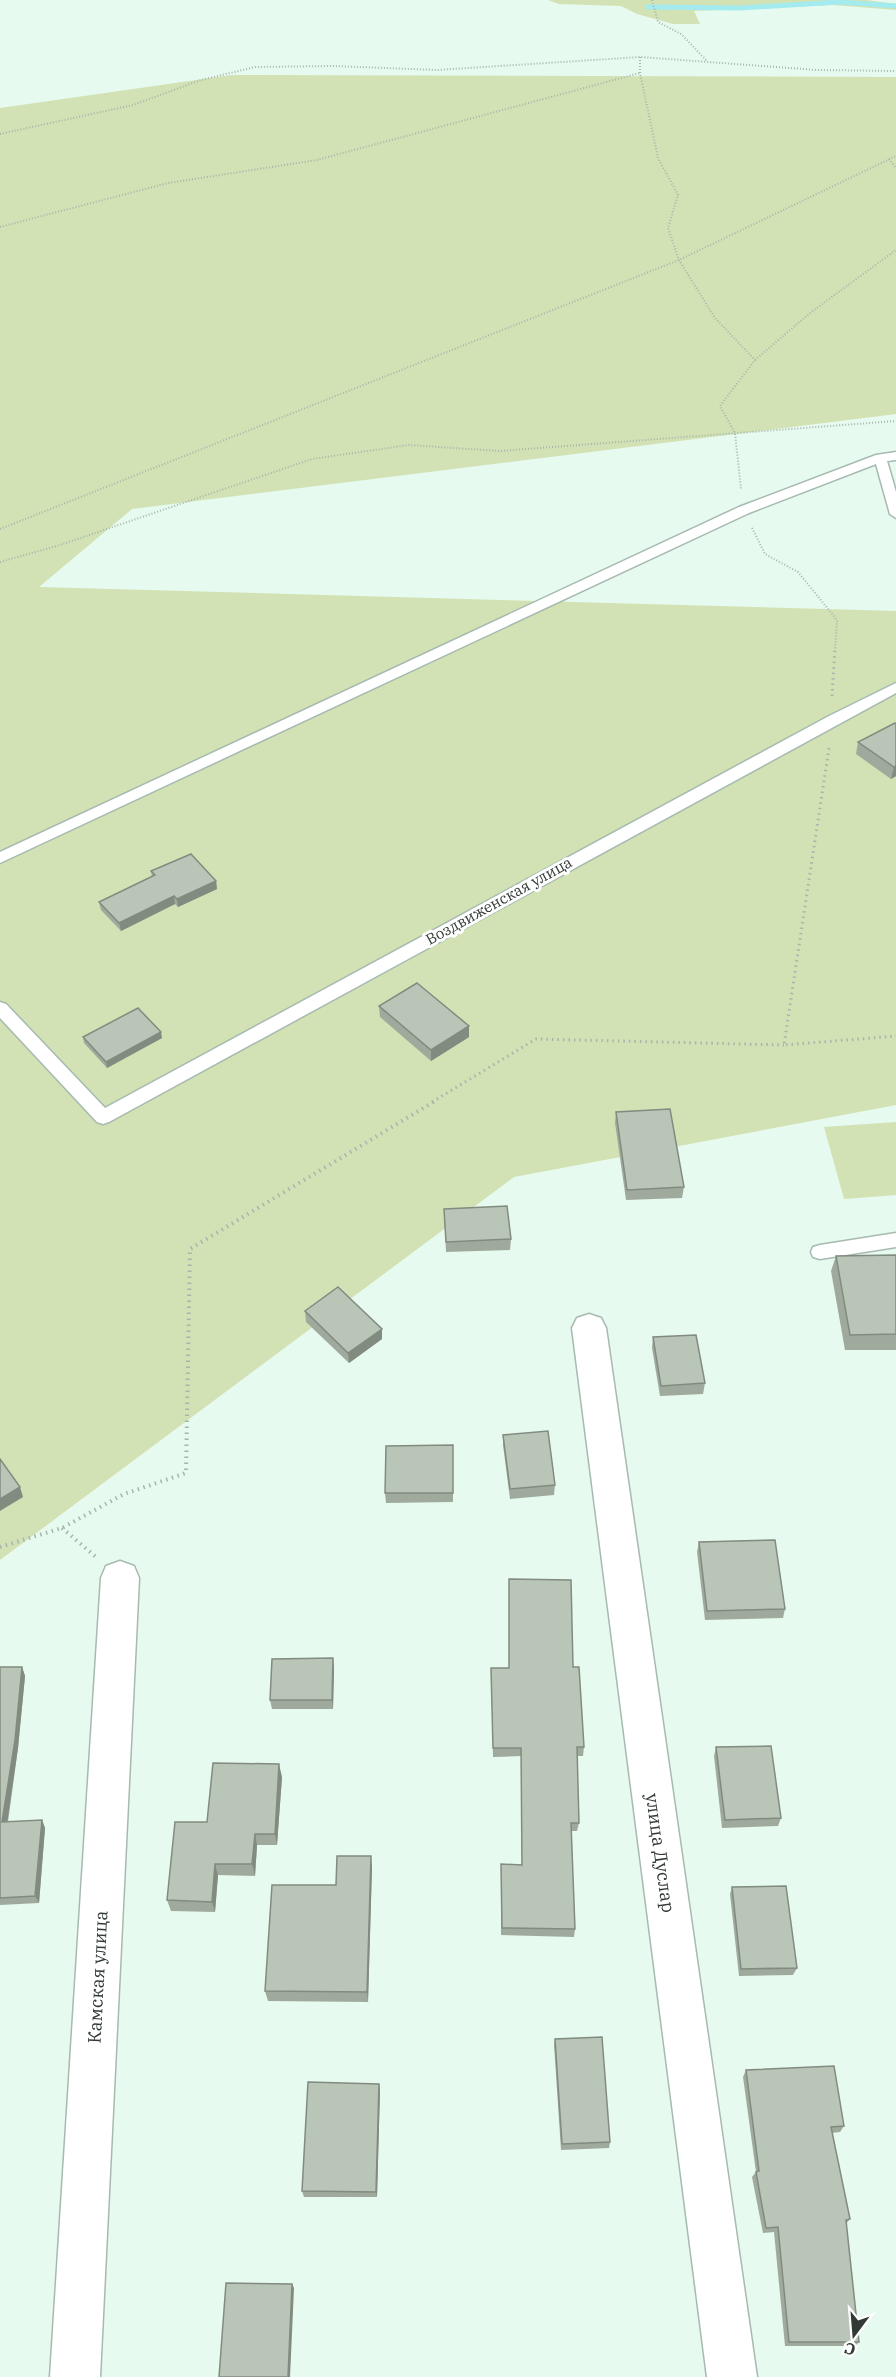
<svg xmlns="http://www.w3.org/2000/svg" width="896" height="2377" viewBox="0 0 896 2377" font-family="'IBM Plex Serif',serif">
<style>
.green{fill:#d2e2b4}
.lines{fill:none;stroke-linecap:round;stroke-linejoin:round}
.stream{stroke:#a4ebef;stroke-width:5}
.lane-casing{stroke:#a7bab0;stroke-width:3}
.street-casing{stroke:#a7bab0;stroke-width:3}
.path-far2{stroke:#a6b6ad;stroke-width:2;stroke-dasharray:1 2;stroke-linecap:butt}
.path-far1{stroke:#a6b6ad;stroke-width:3;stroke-dasharray:1.5 4;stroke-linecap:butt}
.path{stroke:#a6b6ad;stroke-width:4;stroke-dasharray:1.5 4.5;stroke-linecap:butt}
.lane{fill:#fff;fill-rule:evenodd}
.street{fill:#fff;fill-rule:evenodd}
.wall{fill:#9faa9d}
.shaded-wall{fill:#828b80}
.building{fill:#b9c6b7;stroke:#828b80;stroke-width:1.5}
.labels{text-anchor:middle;stroke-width:6;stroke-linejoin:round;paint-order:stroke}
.street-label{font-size:15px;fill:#323a35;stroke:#fff}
.near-street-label{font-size:18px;fill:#323a35;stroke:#fff}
</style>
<rect width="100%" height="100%" fill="#e6faef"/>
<g class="green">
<polygon points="548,0 866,0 896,4 896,10 833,5 694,11 700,24 673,24 637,14 621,6 559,4"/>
<polygon points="231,75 896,77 896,414 132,509 39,587 896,611 896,1105 514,1177 0,1560 0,108"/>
<polygon points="896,1122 896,1195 844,1199 824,1127"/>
</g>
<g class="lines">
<polyline class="stream" points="648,7 740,8 840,2 896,6"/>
<defs>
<g id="lane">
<polygon points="896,452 896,460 887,461 896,492 896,518 890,514 876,464 749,513 0,863 0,852 739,507 876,455"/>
<polygon points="896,683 896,693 109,1122 103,1124 97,1122 0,1018 0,1002 6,1004 105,1108 829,716"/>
<polygon points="896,1233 896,1247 820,1259 813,1257 811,1252 813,1247 820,1245"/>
</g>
<g id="street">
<polygon points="589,1314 601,1318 606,1328 757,2377 707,2377 572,1328 577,1318"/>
<polygon points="120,1561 134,1566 139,1578 100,2377 50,2377 101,1578 106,1566"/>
</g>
</defs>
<use href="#lane" class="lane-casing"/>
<use href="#street" class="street-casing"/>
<g class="path-far2">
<polyline points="652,0 658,22 681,34 707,61"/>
<polyline points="640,57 640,73 658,158 678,195 668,228 679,260 715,318 755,360 720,406 735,433 741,489"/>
<polyline points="0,134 133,105 201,80 255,67 334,66 437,70 640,57 817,70 896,71"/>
<polyline points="889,159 896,168"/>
<polyline points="0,227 168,183 317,160 640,73"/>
<polyline points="755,360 810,313 896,250"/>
<polyline points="752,528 765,554 798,572 837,620 835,650"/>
<polyline points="0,529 679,260 896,156"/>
<polyline points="0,562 60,545 312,459 409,445 500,451 896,421"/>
</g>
<g class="path-far1">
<polyline points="832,696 835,648"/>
<polyline points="829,748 784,1045 896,1036"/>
<polyline points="432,1102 536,1039 784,1045"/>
</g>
<g class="path">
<polyline points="62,1528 96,1557"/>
<polyline points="0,1547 62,1528 124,1494 186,1473 190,1249 435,1101"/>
</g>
<use href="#lane" class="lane"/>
<use href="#street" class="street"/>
</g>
<g class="wall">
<polygon points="896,724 896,776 891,779 856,754 858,742"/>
<polygon points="151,871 216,881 217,889 178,907 175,904 121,931 101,910 99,902 152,877"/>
<polygon points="379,1006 469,1026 469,1037 431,1061 380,1017"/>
<polygon points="83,1037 162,1038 107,1068 84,1043"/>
<polygon points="616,1112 684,1187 682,1198 626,1200 615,1123"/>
<polygon points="444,1209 511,1239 510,1250 446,1252"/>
<polygon points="896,1255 896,1350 845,1350 831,1271 836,1256"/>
<polygon points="305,1311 382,1329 382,1339 349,1363 306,1322"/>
<polygon points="653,1337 705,1383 703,1394 660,1396 652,1348"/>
<polygon points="503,1435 555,1485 554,1495 510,1499 503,1445"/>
<polygon points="453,1445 453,1502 386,1503 385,1493"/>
<polygon points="699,1542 785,1609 783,1618 705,1620 697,1552"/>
<polygon points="509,1579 573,1667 584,1747 583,1756 577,1756 579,1823 577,1831 571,1831 575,1929 574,1937 501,1935 501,1864 522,1865 521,1756 493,1757 491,1668 509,1668"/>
<polygon points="0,1667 22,1667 25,1676 18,1748 8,1822 42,1820 45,1828 39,1903 0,1905"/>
<polygon points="334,1667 333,1709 272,1709 270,1700"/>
<polygon points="716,1747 781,1818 778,1826 722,1828 714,1756"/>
<polygon points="282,1777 277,1845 257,1845 255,1876 218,1875 215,1912 171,1911 167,1900 207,1822"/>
<polygon points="372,1867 368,2002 268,2001 265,1991 336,1885"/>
<polygon points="732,1887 797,1968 793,1975 739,1976 730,1894"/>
<polygon points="555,2039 610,2142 609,2148 561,2150 554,2045"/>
<polygon points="746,2070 844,2126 840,2132 832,2133 850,2219 846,2224 859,2342 855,2346 785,2346 774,2232 763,2233 752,2177 756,2172 743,2077"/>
<polygon points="379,2084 380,2090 377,2197 304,2197 302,2191"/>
</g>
<g class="shaded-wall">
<polygon points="896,766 896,776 891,779 894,767"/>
<polygon points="216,881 217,889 178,907 177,899"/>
<polygon points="174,896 175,904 121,931 119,923"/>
<polygon points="469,1026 469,1037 431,1061 431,1050"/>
<polygon points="161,1032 162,1038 107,1068 106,1062"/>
<polygon points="382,1329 382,1339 349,1363 348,1353"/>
<polygon points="20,1487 23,1497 0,1511 0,1499"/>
<polygon points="333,1658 334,1667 333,1709 332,1700"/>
<polygon points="22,1667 25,1676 18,1748 6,1830 2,1822"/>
<polygon points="279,1764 282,1777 277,1845 275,1834"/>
<polygon points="42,1820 45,1828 39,1903 35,1896"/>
<polygon points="255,1834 257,1845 255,1876 252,1864"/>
<polygon points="371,1856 372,1867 368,2002 367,1992"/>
<polygon points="215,1864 218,1875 215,1912 212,1902"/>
<polygon points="379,2084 380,2090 377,2197 376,2192"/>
<polygon points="292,2284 294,2288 290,2377 288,2377"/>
</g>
<g class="building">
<polygon points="895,723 896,724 896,766 894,767 858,742"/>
<polygon points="191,854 216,881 177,899 174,896 119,923 99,902 155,875 151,871"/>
<polygon points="417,983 469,1026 431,1050 379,1006"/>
<polygon points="138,1008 161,1032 106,1062 83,1037"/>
<polygon points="670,1109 684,1187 627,1190 616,1112"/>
<polygon points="507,1206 511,1239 446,1242 444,1209"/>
<polygon points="896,1255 896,1334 850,1335 836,1256"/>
<polygon points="338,1287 382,1329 348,1353 305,1311"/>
<polygon points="696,1335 705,1383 661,1386 653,1337"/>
<polygon points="548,1431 555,1485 510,1489 503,1435"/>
<polygon points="453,1445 453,1493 385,1493 386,1446"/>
<polygon points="0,1459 20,1487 0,1499"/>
<polygon points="775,1540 785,1609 707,1611 699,1542"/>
<polygon points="509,1579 571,1580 573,1667 579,1667 584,1747 577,1747 579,1823 571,1823 575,1929 502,1928 501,1864 522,1865 521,1748 493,1748 491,1668 509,1668"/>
<polygon points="333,1658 332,1700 270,1700 272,1659"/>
<polygon points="0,1667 22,1667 15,1740 2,1822 42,1820 35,1896 0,1898"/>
<polygon points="771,1746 781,1818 725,1820 716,1747"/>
<polygon points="213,1763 279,1764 275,1834 255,1834 252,1864 215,1864 212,1902 167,1900 175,1822 207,1822"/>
<polygon points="337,1856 371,1856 367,1992 265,1991 272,1885 336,1885"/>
<polygon points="786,1886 797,1968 741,1969 732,1887"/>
<polygon points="602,2037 610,2142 562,2144 555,2039"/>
<polygon points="834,2066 844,2126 831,2127 850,2219 846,2220 859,2342 789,2342 778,2227 766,2228 756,2172 759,2171 746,2070"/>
<polygon points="308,2082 379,2084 376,2192 302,2191"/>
<polygon points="226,2283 292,2284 288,2377 219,2377"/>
</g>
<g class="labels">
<g class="street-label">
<text transform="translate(499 901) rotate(-29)" y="5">Воздвиженская улица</text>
</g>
<g class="near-street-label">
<text transform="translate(660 1853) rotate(82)" y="6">улица Дуслар</text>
<text transform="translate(98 1977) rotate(-87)" y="6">Камская улица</text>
</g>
</g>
<g transform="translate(854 2335) rotate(196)" stroke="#ffffff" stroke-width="4.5" paint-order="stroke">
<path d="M0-4.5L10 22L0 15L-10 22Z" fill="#323a35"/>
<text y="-9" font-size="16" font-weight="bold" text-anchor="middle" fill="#323a35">С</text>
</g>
</svg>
